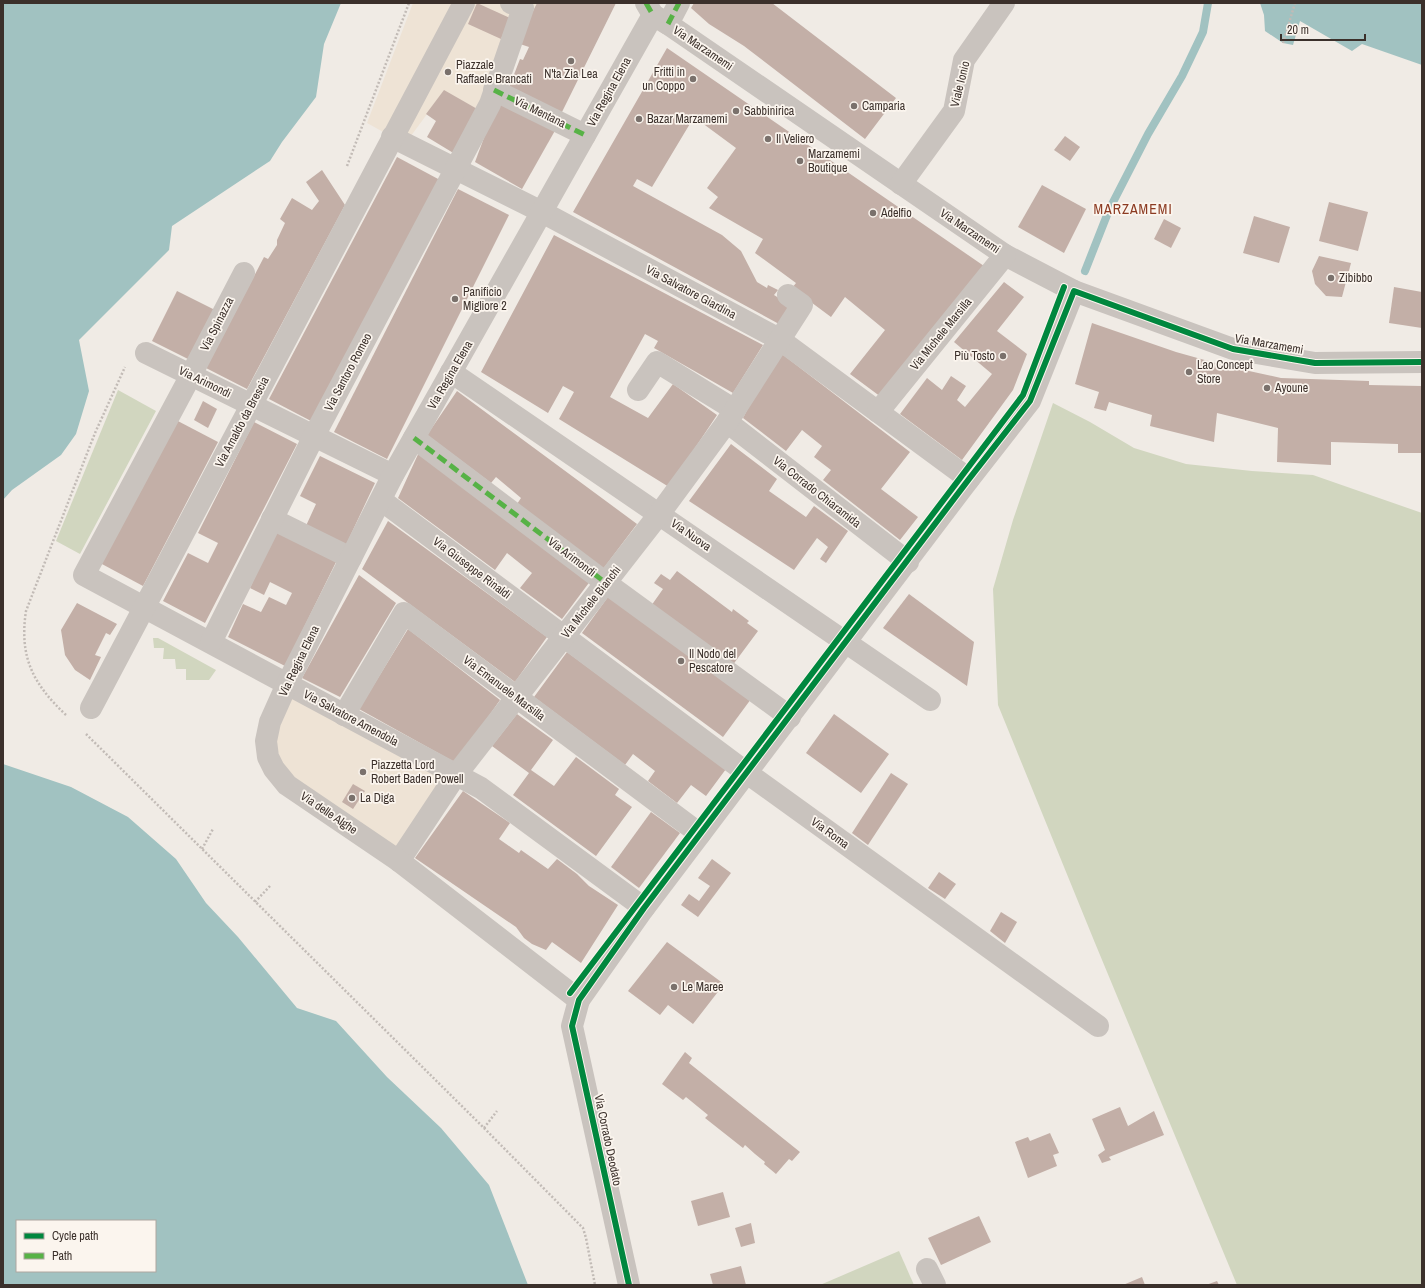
<svg xmlns="http://www.w3.org/2000/svg" width="1425" height="1288" viewBox="0 0 1425 1288" font-family="'Archivo Narrow',sans-serif">
<style>
.green{fill:#d1d6bf}
.plaza{fill:#eee3d5}
.water{fill:#a1c2c1;fill-rule:evenodd}
.lines{fill:none;stroke-linecap:round;stroke-linejoin:round}
.stream{stroke:#a1c2c1;stroke-width:8}
.building{fill:#c3afa7}
.path{stroke:#c2bbb6;stroke-width:2.5;stroke-dasharray:2 2;stroke-linecap:butt}
.street{stroke:#c9c3be;stroke-width:22}
.quiet{stroke:#57b246;stroke-width:5;stroke-dasharray:10 5;stroke-linecap:butt}
.cycleway-casing{stroke:#fbf5ee;stroke-width:8}
.cycleway{stroke:#00873e;stroke-width:6}
.poi-dot{fill:#7a716c;stroke:#fbf5ee;stroke-width:1.5}
.labels{text-anchor:middle;stroke-width:3.5;stroke-linejoin:round;paint-order:stroke}
.street-label{font-size:12px;fill:#3b302b;stroke:#fbf5ee}
.poi-label{font-size:12px;fill:#3b302b;stroke:#fbf5ee;text-anchor:start}
.quarter-label{font-size:14px;letter-spacing:1px;fill:#8c3b22;stroke:#fbf5ee}
</style>
<rect width="100%" height="100%" fill="#f0ebe5"/>
<g class="green">
<polygon points="118,390 156,411 80,554 56,541"/>
<polygon points="1053,403 1090,422 1134,448 1186,464 1252,471 1313,475 1422,513 1422,1285 1237,1285 1095,943 998,705 993,589 1013,520"/>
<polygon points="153,638 158,638 216,670 209,680 186,680 186,669 176,669 175,659 163,659 164,648 154,648"/>
<polygon points="899,1251 914,1285 820,1285"/>
</g>
<g class="plaza">
<polygon points="413,3 537,3 479,110 444,91 405,144 367,123"/>
<polygon points="287,684 456,775 399,861 287,785 270,722"/>
</g>
<g class="water">
<polygon points="3,3 341,3 324,44 316,97 282,142 270,161 172,226 169,250 79,340 89,391 76,434 61,455 12,490 3,500"/>
<polygon points="1260,3 1422,3 1422,65 1362,44 1352,51 1300,21 1293,45 1283,43 1265,31 1264,15"/>
<path d="M 3,764 L 71,787 L 128,817 L 176,859 L 206,903 L 238,937 L 297,1008 L 336,1021 L 387,1077 L 441,1128 L 489,1185 L 528,1285 L 3,1285 ZM 17,1221 L 155,1221 L 155,1271 L 17,1271 Z"/>
</g>
<g class="lines">
<polyline class="stream" points="1085,271 1109,210 1148,134 1182,76 1203,32 1208,3"/>
</g>
<g class="building">
<polygon points="477,3 510,18 501,39 468,24"/>
<polygon points="537,3 616,3 561,114 508,90 520,59 523,60 529,47 520,44 530,17"/>
<polygon points="694,3 772,3 896,98 865,139 744,46 709,24 691,8"/>
<polygon points="667,48 984,266 881,397 850,374 885,330 845,297 831,317 792,288 796,283 755,253 763,239 709,208 718,197 707,188 736,148 694,117 652,187 637,179 633,186 722,235 741,251 757,282 767,288 768,285 778,290 774,295 790,305 779,324 573,212"/>
<polygon points="444,90 479,110 455,154 427,137 436,121 426,114"/>
<polygon points="500,100 557,127 522,189 475,162 485,135"/>
<polygon points="1065,136 1080,147 1070,161 1054,150"/>
<polygon points="397,157 440,180 311,421 269,399"/>
<polygon points="322,170 345,205 247,389 206,368 264,257 268,259 277,245 277,240 285,223 280,219 292,198 312,210 319,201 306,182"/>
<polygon points="1042,185 1086,209 1064,253 1018,227"/>
<polygon points="458,189 509,215 387,459 334,432"/>
<polygon points="1329,202 1368,212 1358,251 1319,241"/>
<polygon points="1254,216 1290,227 1279,263 1243,253"/>
<polygon points="1164,219 1181,228 1171,248 1154,239"/>
<polygon points="554,235 763,345 733,393 654,348 658,341 645,334 610,397 648,418 673,384 717,415 669,487 559,419 574,392 563,386 548,413 481,372"/>
<polygon points="1319,256 1351,263 1342,297 1326,296 1315,284 1312,271"/>
<polygon points="1004,282 1024,297 997,331 1027,354 1013,390 962,460 900,414 927,378 942,390 951,376 966,386 957,400 965,407 992,374 954,342"/>
<polygon points="1394,287 1422,292 1422,328 1389,323"/>
<polygon points="177,291 215,310 190,360 152,341"/>
<polygon points="1092,323 1176,352 1226,366 1281,378 1369,381 1369,385 1422,386 1422,453 1398,453 1398,444 1331,442 1331,465 1277,462 1278,428 1217,413 1214,442 1150,426 1152,415 1109,402 1106,411 1094,408 1099,392 1075,384"/>
<polygon points="782,354 910,452 881,489 918,517 900,540 823,480 831,470 814,457 822,446 802,430 786,451 743,418 757,390"/>
<polygon points="457,391 637,524 603,569 517,504 521,498 496,477 491,483 427,435"/>
<polygon points="203,401 217,409 208,428 194,420"/>
<polygon points="174,419 218,442 143,586 100,563"/>
<polygon points="254,422 297,444 205,623 163,601 188,553 208,563 218,543 198,533"/>
<polygon points="731,444 777,479 769,491 806,517 814,506 848,531 826,563 820,559 828,547 817,538 794,570 689,501"/>
<polygon points="420,450 591,580 562,619 520,588 532,573 507,553 495,570 398,498"/>
<polygon points="320,456 375,483 345,547 305,528 316,504 300,496"/>
<polygon points="388,521 547,637 515,682 362,569"/>
<polygon points="276,530 337,560 285,666 228,637 243,604 261,612 269,597 286,605 292,593 270,582 264,595 250,588"/>
<polygon points="677,571 732,612 733,609 749,621 747,623 758,631 732,666 651,606 663,589 654,583 661,574 670,580"/>
<polygon points="359,575 396,603 340,697 302,678"/>
<polygon points="610,594 751,699 723,737 582,633"/>
<polygon points="909,594 974,642 967,686 883,628"/>
<polygon points="77,603 117,624 110,635 106,633 95,655 101,657 90,680 75,670 65,655 61,630"/>
<polygon points="408,629 500,700 456,763 359,709"/>
<polygon points="567,652 726,769 706,796 691,785 677,803 648,781 655,771 633,754 625,765 534,697"/>
<polygon points="517,714 553,740 531,770 554,786 576,757 619,789 615,795 632,807 596,856 513,795 529,773 492,746"/>
<polygon points="834,714 889,754 861,793 806,753"/>
<polygon points="891,773 908,784 868,845 852,833"/>
<polygon points="353,784 365,791 353,809 342,802"/>
<polygon points="463,791 510,823 499,839 519,853 521,850 548,869 557,859 577,874 589,886 618,905 581,963 552,942 546,950 532,944 524,938 516,927 415,858"/>
<polygon points="651,812 680,833 639,888 611,867"/>
<polygon points="712,859 731,873 698,917 681,905 689,894 699,901 710,886 698,878"/>
<polygon points="939,872 956,884 945,899 928,888"/>
<polygon points="1001,912 1017,922 1005,943 990,931"/>
<polygon points="667,942 724,984 693,1024 668,1005 660,1015 628,991"/>
<polygon points="685,1052 692,1058 689,1063 800,1152 792,1161 789,1159 776,1174 764,1164 765,1162 755,1154 745,1145 743,1148 705,1118 708,1115 686,1097 683,1100 662,1084"/>
<polygon points="1120,1107 1128,1126 1154,1111 1164,1135 1109,1157 1111,1160 1102,1163 1098,1155 1105,1150 1092,1119"/>
<polygon points="1050,1133 1059,1153 1053,1155 1057,1166 1028,1178 1015,1142 1028,1137 1030,1141"/>
<polygon points="723,1192 730,1217 698,1226 691,1201"/>
<polygon points="979,1216 991,1242 941,1265 928,1238"/>
<polygon points="751,1223 755,1243 741,1247 735,1228"/>
<polygon points="741,1266 746,1285 713,1285 710,1274"/>
<polygon points="1142,1277 1145,1285 1123,1285"/>
<polygon points="1217,1281 1219,1285 1206,1285"/>
</g>
<g class="lines">
<g class="path">
<polyline points="1283,43 1295,3"/>
<polyline points="347,166 409,3"/>
<path d="M 66,715 C 33,684 19,657 26,611 L 95,433 L 125,367"/>
<polyline points="86,734 484,1128 583,1228 586,1238 595,1285"/>
<polyline points="202,849 213,829"/>
<polyline points="255,902 270,886"/>
<polyline points="484,1128 497,1111"/>
</g>
<g class="street">
<polyline points="646,3 653,15 668,24 1005,255 1074,291 1233,349 1315,363 1422,362"/>
<polyline points="668,24 679,3"/>
<polyline points="494,90 585,135"/>
<polyline points="392,137 542,212 779,339 969,479"/>
<polyline points="901,184 954,111 964,60 1004,3"/>
<polyline points="244,273 191,375 84,575 481,788 644,908"/>
<polyline points="146,353 393,475"/>
<polyline points="451,372 930,700"/>
<polyline points="638,390 657,362 735,410"/>
<polyline points="878,412 1005,255"/>
<polyline points="727,422 908,562"/>
<polyline points="414,438 606,583 790,717"/>
<polyline points="381,500 747,773 1098,1026"/>
<polyline points="272,519 351,558"/>
<polyline points="211,642 314,436 490,104 523,8 511,3"/>
<polyline points="91,708 464,3"/>
<polyline points="344,715 404,613 700,834"/>
<polyline points="399,861 456,775 660,513 727,422 802,305 788,295"/>
<polyline points="579,1000 399,861 287,785 274,769 268,757 266,741 270,722 287,684 393,475 653,15"/>
<polyline points="927,1269 935,1285"/>
<polyline points="629,1285 572,1026 579,1000 644,908 969,479 1030,401 1074,291"/>
</g>
<g class="quiet">
<polyline points="646,3 653,15"/>
<polyline points="668,24 679,3"/>
<polyline points="494,90 585,135"/>
<polyline points="414,438 606,583"/>
</g>
<defs>
<g id="cycleway">
<polyline points="570,993 1023,395 1064,287"/>
<polyline points="629,1285 572,1026 579,1000 644,908 969,479 1030,401 1074,291 1233,349 1315,363 1422,362"/>
</g>
</defs>
<use href="#cycleway" class="cycleway-casing"/>
<use href="#cycleway" class="cycleway"/>
</g>
<g class="poi-dot">
<circle cx="571" cy="61" r="4"/>
<circle cx="448" cy="72" r="4"/>
<circle cx="693" cy="79" r="4"/>
<circle cx="854" cy="106" r="4"/>
<circle cx="736" cy="111" r="4"/>
<circle cx="639" cy="119" r="4"/>
<circle cx="768" cy="139" r="4"/>
<circle cx="800" cy="161" r="4"/>
<circle cx="873" cy="213" r="4"/>
<circle cx="1331" cy="278" r="4"/>
<circle cx="455" cy="299" r="4"/>
<circle cx="1003" cy="356" r="4"/>
<circle cx="1189" cy="372" r="4"/>
<circle cx="1267" cy="388" r="4"/>
<circle cx="681" cy="661" r="4"/>
<circle cx="363" cy="772" r="4"/>
<circle cx="352" cy="798" r="4"/>
<circle cx="674" cy="987" r="4"/>
</g>
<g class="labels">
<g class="street-label">
<text transform="translate(703 48) rotate(34)" y="4">Via Marzamemi</text>
<text transform="translate(960 84) rotate(-76)" y="4">Viale Ionio</text>
<text transform="translate(609 92) rotate(-61)" y="4">Via Regina Elena</text>
<text transform="translate(540 112) rotate(26)" y="4">Via Mentana</text>
<text transform="translate(970 231) rotate(34)" y="4">Via Marzamemi</text>
<text transform="translate(691 292) rotate(28)" y="4">Via Salvatore Giardina</text>
<text transform="translate(217 324) rotate(-63)" y="4">Via Spinazza</text>
<text transform="translate(941 334) rotate(-51)" y="4">Via Michele Marsilla</text>
<text transform="translate(1269 344) rotate(10)" y="4">Via Marzamemi</text>
<text transform="translate(348 372) rotate(-62)" y="4">Via Santoro Romeo</text>
<text transform="translate(450 375) rotate(-60)" y="4">Via Regina Elena</text>
<text transform="translate(205 382) rotate(26)" y="4">Via Arimondi</text>
<text transform="translate(242 422) rotate(-62)" y="4">Via Arnaldo da Brescia</text>
<text transform="translate(817 492) rotate(38)" y="4">Via Corrado Chiaramida</text>
<text transform="translate(691 535) rotate(35)" y="4">Via Nuova</text>
<text transform="translate(572 557) rotate(37)" y="4">Via Arimondi</text>
<text transform="translate(472 568) rotate(37)" y="4">Via Giuseppe Rinaldi</text>
<text transform="translate(591 602) rotate(-52)" y="4">Via Michele Bianchi</text>
<text transform="translate(299 661) rotate(-64)" y="4">Via Regina Elena</text>
<text transform="translate(504 688) rotate(37)" y="4">Via Emanuele Marsilla</text>
<text transform="translate(351 718) rotate(28)" y="4">Via Salvatore Amendola</text>
<text transform="translate(329 813) rotate(34)" y="4">Via delle Alghe</text>
<text transform="translate(830 833) rotate(36)" y="4">Via Roma</text>
<text transform="translate(608 1140) rotate(78)" y="4">Via Corrado Deodato</text>
</g>
<g class="poi-label">
<text x="456" y="69">Piazzale<tspan x="456" dy="14">Raffaele Brancati</tspan></text>
<text x="685" y="76" text-anchor="end">Fritti in<tspan x="685" dy="14">un Coppo</tspan></text>
<text x="571" y="78" text-anchor="middle">N'ta Zia Lea</text>
<text x="862" y="110">Camparia</text>
<text x="744" y="115">Sabbinirica</text>
<text x="647" y="123">Bazar Marzamemi</text>
<text x="776" y="143">Il Veliero</text>
<text x="808" y="158">Marzamemi<tspan x="808" dy="14">Boutique</tspan></text>
<text x="881" y="217">Adelfio</text>
<text x="1339" y="282">Zibibbo</text>
<text x="463" y="296">Panificio<tspan x="463" dy="14">Migliore 2</tspan></text>
<text x="995" y="360" text-anchor="end">Più Tosto</text>
<text x="1197" y="369">Lao Concept<tspan x="1197" dy="14">Store</tspan></text>
<text x="1275" y="392">Ayoune</text>
<text x="689" y="658">Il Nodo del<tspan x="689" dy="14">Pescatore</tspan></text>
<text x="371" y="769">Piazzetta Lord<tspan x="371" dy="14">Robert Baden Powell</tspan></text>
<text x="360" y="802">La Diga</text>
<text x="682" y="991">Le Maree</text>
</g>
<g class="quarter-label">
<text x="1133" y="214">MARZAMEMI</text>
</g>
</g>
<rect width="1425" height="1288" fill="none" stroke="#3b302b" stroke-width="8"/>
<rect x="16" y="1220" width="140" height="52" fill="#fbf5ee" stroke="#aea6a0"/>
<rect x="24" y="1233" width="20" height="6" fill="#00873e" stroke="#aea6a0"/>
<text x="52" y="1240" font-size="12" fill="#3b302b">Cycle path</text>
<rect x="24" y="1253" width="20" height="6" fill="#57b246" stroke="#aea6a0"/>
<text x="52" y="1260" font-size="12" fill="#3b302b">Path</text>
<path d="M1281 34v6h84v-6" fill="none" stroke="#3b302b" stroke-width="2"/>
<text x="1287" y="34" font-size="12" fill="#3b302b" stroke="#fbf5ee" stroke-width="3" paint-order="stroke">20 m</text>
</svg>
